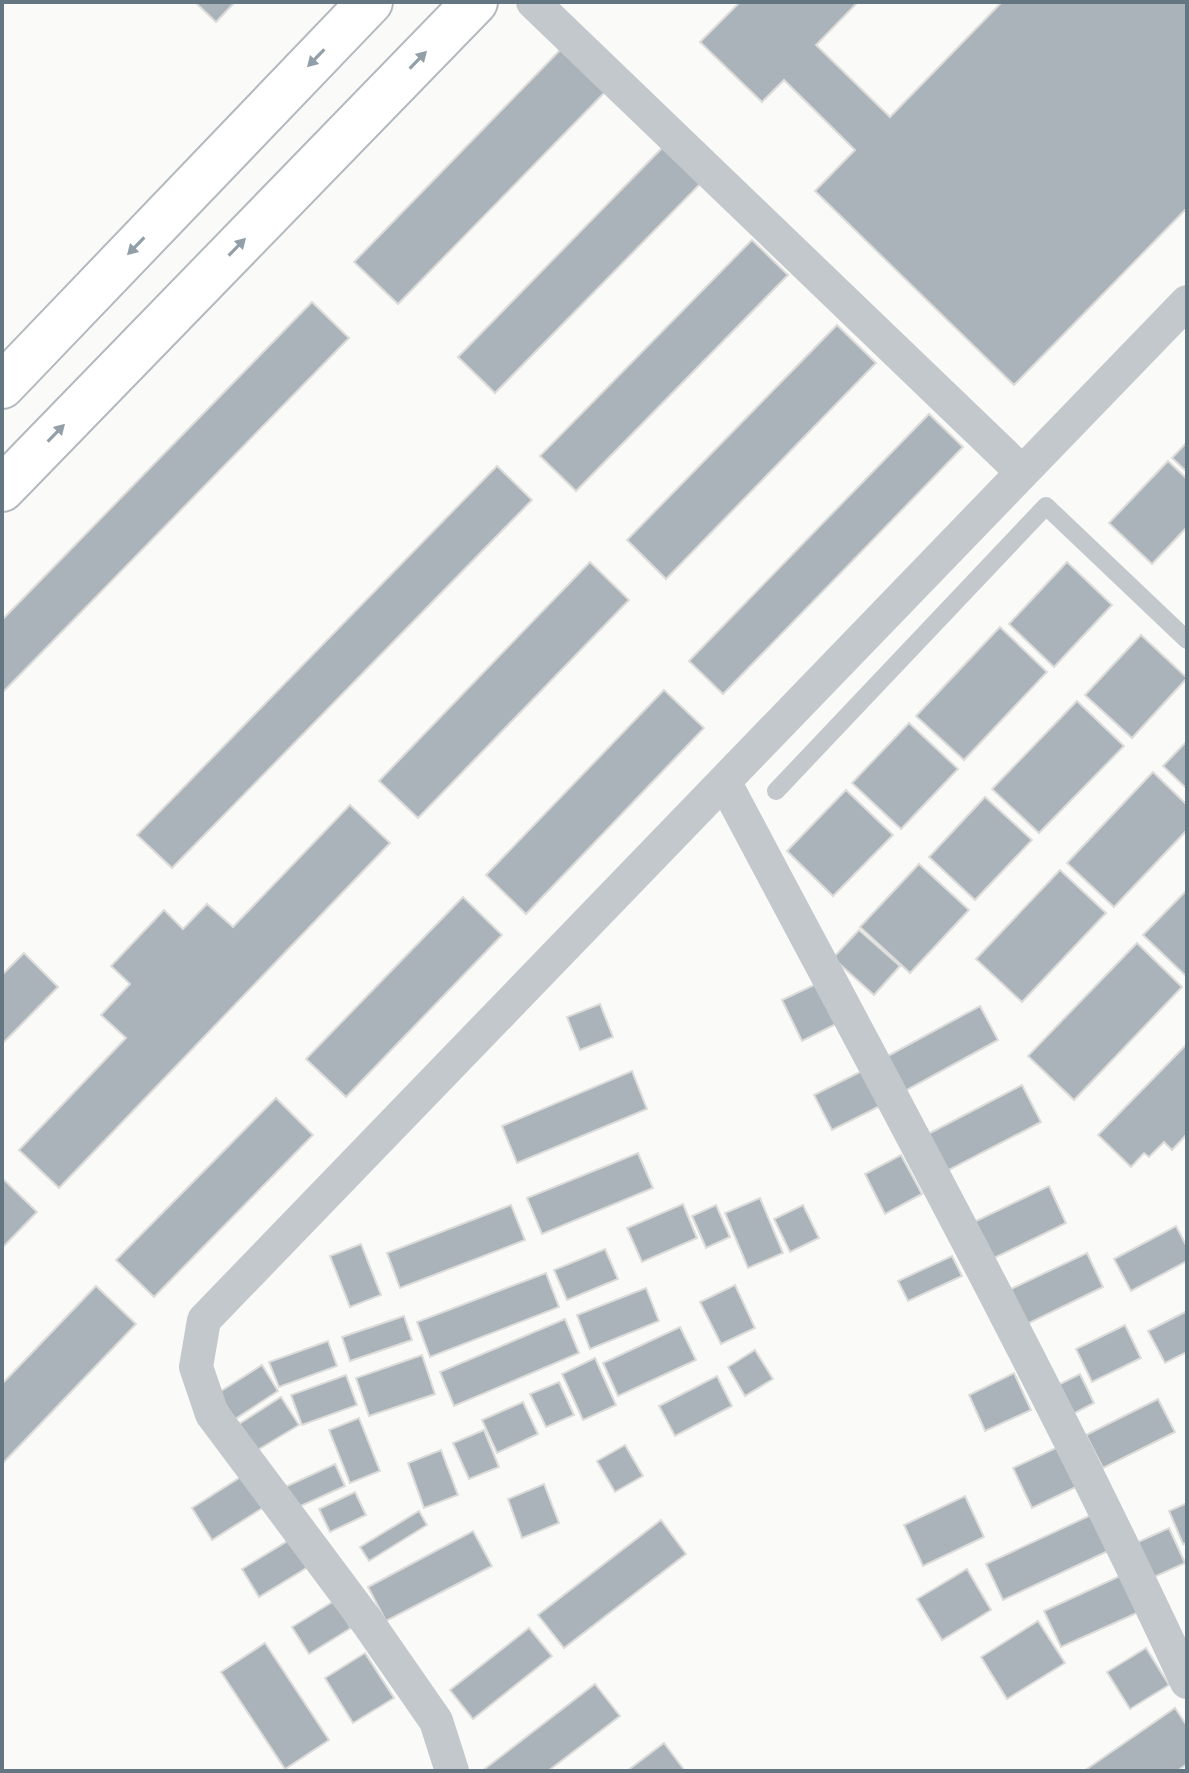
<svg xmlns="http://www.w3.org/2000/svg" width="1189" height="1773" viewBox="0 0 1189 1773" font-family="Rubik,sans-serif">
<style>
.building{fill:#aab3b9;stroke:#dcdcda;stroke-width:2}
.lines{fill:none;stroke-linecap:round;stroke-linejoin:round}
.secondary-casing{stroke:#b3babf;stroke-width:48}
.service{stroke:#c3c8cc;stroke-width:18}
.minor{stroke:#c3c8cc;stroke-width:34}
.secondary{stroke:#fff;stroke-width:44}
.oneway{fill:#939fa8}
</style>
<rect width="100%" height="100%" fill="#fafaf8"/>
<g class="building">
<polygon points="195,2 235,2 216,22"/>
<polygon points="740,2 858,2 816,45 890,117 1002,2 1187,2 1187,208 1014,385 815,191 855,150 784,80 762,102 700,42"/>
<polygon points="564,46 608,89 398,304 354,262"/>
<polygon points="664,146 701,183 495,393 458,357"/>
<polygon points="752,240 788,275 576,491 540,456"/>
<polygon points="312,302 349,338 2,693 2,620"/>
<polygon points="837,325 876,363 666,579 627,540"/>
<polygon points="929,414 963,447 723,694 689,661"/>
<polygon points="1187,442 1187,472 1172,458"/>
<polygon points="1168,461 1187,479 1187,527 1152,564 1109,523"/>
<polygon points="497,466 532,500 172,868 137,835"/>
<polygon points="590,562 629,600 418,818 379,781"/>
<polygon points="1067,562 1112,605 1054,667 1009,624"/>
<polygon points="1000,627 1047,672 964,760 916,716"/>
<polygon points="1141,635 1187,678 1132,738 1085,695"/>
<polygon points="664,690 704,728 526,914 486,875"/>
<polygon points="1077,701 1124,746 1039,833 992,789"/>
<polygon points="909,723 958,769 901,829 852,783"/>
<polygon points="1187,741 1187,789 1163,766"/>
<polygon points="1153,772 1187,805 1187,830 1114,907 1067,863"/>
<polygon points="846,790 893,835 833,896 787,851"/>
<polygon points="985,797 1032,840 975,900 929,857"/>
<polygon points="350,805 390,843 59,1188 19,1150 126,1038 101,1015 130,984 111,966 164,910 183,929 207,904 233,927"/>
<polygon points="919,864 969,910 910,973 860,927"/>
<polygon points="1060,870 1106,913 1022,1002 976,959"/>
<polygon points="1187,890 1187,977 1143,935"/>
<polygon points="463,897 502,935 346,1097 306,1059"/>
<polygon points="859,930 900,966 874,995 833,958"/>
<polygon points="1137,943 1182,987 1074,1100 1028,1056"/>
<polygon points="24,953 58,987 2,1044 2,975"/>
<polygon points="816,984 836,1024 802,1041 782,1000"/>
<polygon points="600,1004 613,1037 580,1050 567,1017"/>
<polygon points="980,1006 998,1040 905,1091 886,1057"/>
<polygon points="1187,1044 1187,1134 1172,1150 1164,1142 1149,1157 1144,1153 1131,1167 1098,1135"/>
<polygon points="866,1069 884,1104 832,1130 814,1095"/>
<polygon points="632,1071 647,1109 517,1163 502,1126"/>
<polygon points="1022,1085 1041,1122 947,1171 928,1134"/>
<polygon points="276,1098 313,1135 154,1297 116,1260"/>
<polygon points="638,1153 653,1188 542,1234 527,1198"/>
<polygon points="901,1155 922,1194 885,1214 865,1174"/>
<polygon points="2,1178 37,1212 2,1248"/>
<polygon points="1049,1186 1066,1223 992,1259 974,1222"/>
<polygon points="760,1198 783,1253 748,1268 725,1213"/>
<polygon points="683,1204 697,1238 642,1262 627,1228"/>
<polygon points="511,1205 525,1240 400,1288 387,1253"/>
<polygon points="716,1205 730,1237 706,1248 692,1216"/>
<polygon points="803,1205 819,1238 790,1252 774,1219"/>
<polygon points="1176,1226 1187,1247 1187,1261 1131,1291 1114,1259"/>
<polygon points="361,1244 381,1295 350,1307 330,1256"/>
<polygon points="605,1249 618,1279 567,1300 554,1270"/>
<polygon points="1087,1253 1103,1287 1027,1324 1011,1289"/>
<polygon points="952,1256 962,1276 908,1301 898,1281"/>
<polygon points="546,1273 559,1307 430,1357 417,1322"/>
<polygon points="735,1285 755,1328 721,1344 700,1302"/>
<polygon points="96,1286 136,1324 2,1464 2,1384"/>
<polygon points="646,1288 659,1321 590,1349 577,1315"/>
<polygon points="1187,1311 1187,1352 1165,1363 1148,1331"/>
<polygon points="404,1316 412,1340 350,1361 342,1337"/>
<polygon points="565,1319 579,1353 454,1406 440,1372"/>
<polygon points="1125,1325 1141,1358 1092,1382 1076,1349"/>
<polygon points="680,1327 696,1360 618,1396 603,1363"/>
<polygon points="328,1341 337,1366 279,1387 269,1362"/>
<polygon points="755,1350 773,1379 745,1396 728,1367"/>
<polygon points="422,1355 435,1394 369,1416 356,1378"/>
<polygon points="595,1358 616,1405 583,1420 562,1374"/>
<polygon points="262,1365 278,1391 235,1419 218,1393"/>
<polygon points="1014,1373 1031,1410 985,1431 969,1395"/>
<polygon points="1080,1374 1094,1403 1067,1417 1052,1388"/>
<polygon points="346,1375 357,1405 302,1425 291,1395"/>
<polygon points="717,1376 732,1406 675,1436 659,1406"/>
<polygon points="559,1382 574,1415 546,1427 530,1394"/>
<polygon points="281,1397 299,1425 256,1451 239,1424"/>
<polygon points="1158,1399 1175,1432 1103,1468 1086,1435"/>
<polygon points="523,1402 538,1434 497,1453 482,1420"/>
<polygon points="359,1418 380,1471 350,1483 329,1430"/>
<polygon points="484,1430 499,1467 469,1479 453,1443"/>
<polygon points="625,1445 643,1476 615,1492 597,1461"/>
<polygon points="1058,1447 1076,1487 1032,1508 1013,1468"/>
<polygon points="441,1450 458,1495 424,1508 408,1463"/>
<polygon points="335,1464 345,1486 294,1509 285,1487"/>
<polygon points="244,1475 264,1507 212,1540 192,1508"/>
<polygon points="544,1484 559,1523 522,1538 508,1499"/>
<polygon points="355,1492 366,1515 330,1532 319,1509"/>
<polygon points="965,1496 984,1537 923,1566 904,1525"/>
<polygon points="1187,1503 1187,1543 1183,1544 1169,1511"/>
<polygon points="419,1511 427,1525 369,1561 360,1547"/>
<polygon points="1091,1515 1108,1551 1003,1600 986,1564"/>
<polygon points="661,1520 686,1554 564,1648 538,1615"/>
<polygon points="1169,1528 1185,1563 1154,1577 1138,1542"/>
<polygon points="473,1531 492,1566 386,1621 368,1587"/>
<polygon points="291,1539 308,1567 259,1597 242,1569"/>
<polygon points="967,1569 991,1610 942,1640 917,1599"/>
<polygon points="1122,1575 1139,1612 1061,1647 1044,1611"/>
<polygon points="334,1601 351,1628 309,1654 292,1627"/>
<polygon points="1038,1621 1065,1663 1007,1699 981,1657"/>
<polygon points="529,1628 552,1656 473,1719 450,1690"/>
<polygon points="265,1643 329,1740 285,1769 221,1672"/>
<polygon points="1146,1648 1169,1685 1130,1709 1107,1672"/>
<polygon points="365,1653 394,1698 353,1723 325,1678"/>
<polygon points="595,1684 620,1716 548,1771 482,1771"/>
<polygon points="1175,1708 1187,1726 1187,1764 1177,1771 1084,1771"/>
<polygon points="664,1743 685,1771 627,1771"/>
</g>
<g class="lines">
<defs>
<g id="secondary">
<polyline points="2,386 370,2"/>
<polyline points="2,489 475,2"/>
</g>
</defs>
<use href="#secondary" class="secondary-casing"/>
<polyline class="service" points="776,791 1046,506 1187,640"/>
<g class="minor">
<polyline points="533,2 1022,472"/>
<path d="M 725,783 C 882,1080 1045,1376 1187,1682"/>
<polyline points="452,1771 436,1721 368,1623 212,1414 196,1367 204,1320 1187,302"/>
</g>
<use href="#secondary" class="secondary"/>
</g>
<defs><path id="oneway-solid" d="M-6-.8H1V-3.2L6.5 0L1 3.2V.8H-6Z" transform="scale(2)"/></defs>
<g class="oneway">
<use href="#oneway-solid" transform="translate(316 58) rotate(134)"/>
<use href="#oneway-solid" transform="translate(418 60) rotate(-46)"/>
<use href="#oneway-solid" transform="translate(136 246) rotate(134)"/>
<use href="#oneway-solid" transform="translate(237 247) rotate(-46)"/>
<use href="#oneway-solid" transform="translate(56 433) rotate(-46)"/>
</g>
<rect width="1189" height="1773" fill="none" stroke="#657683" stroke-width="8"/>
</svg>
